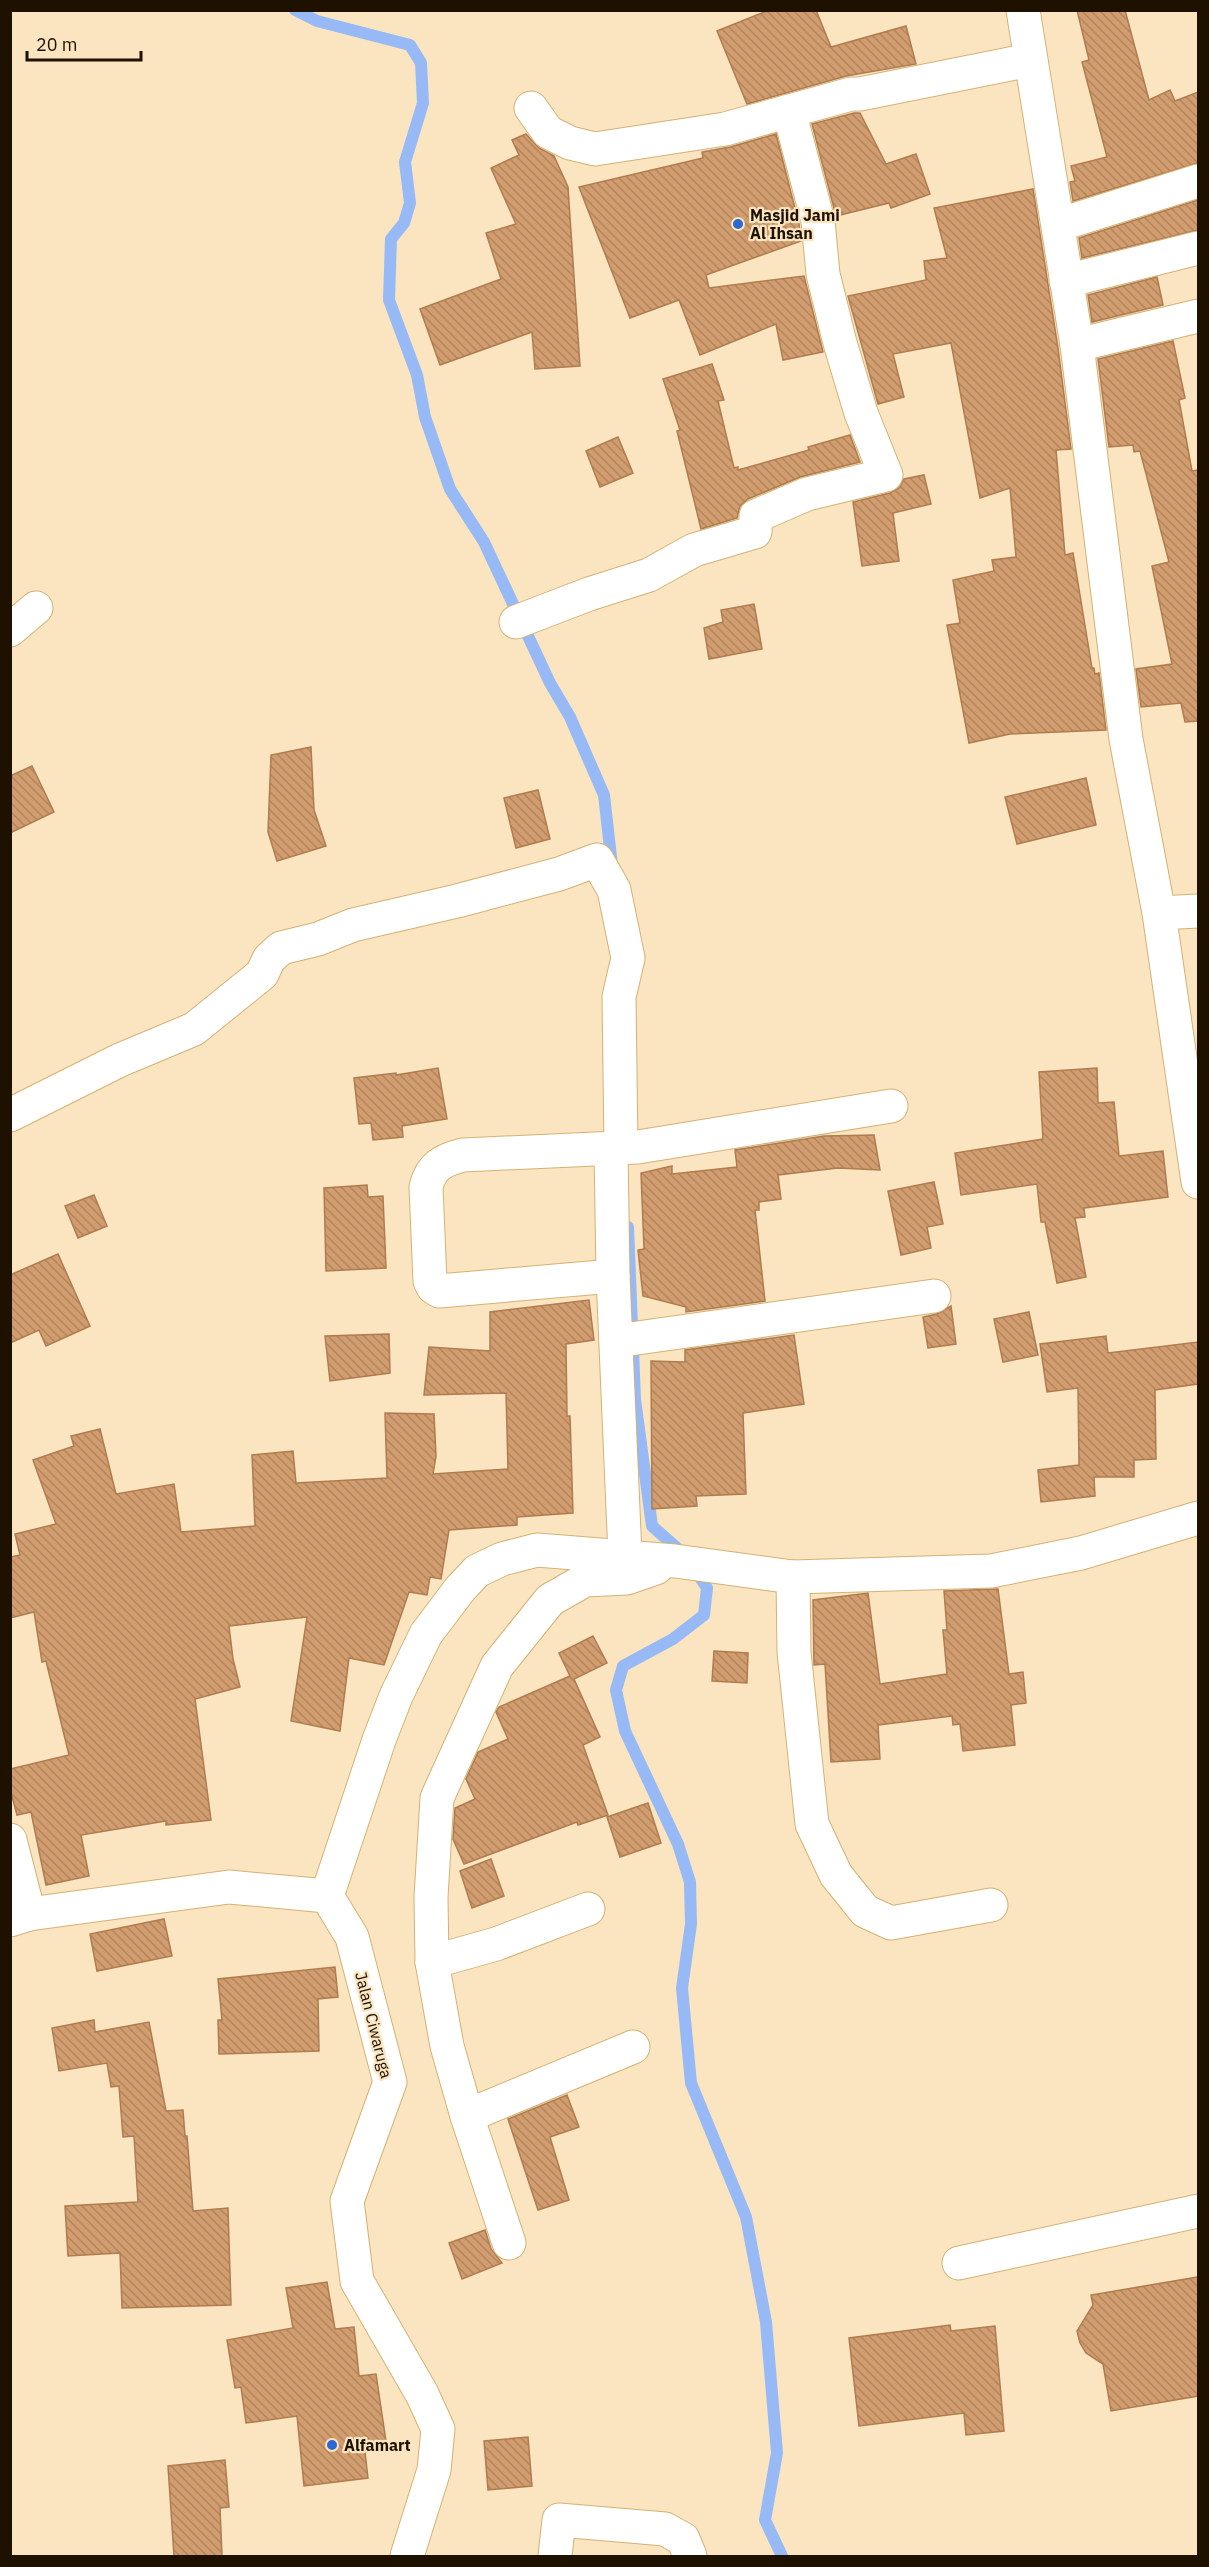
<svg xmlns="http://www.w3.org/2000/svg" width="1209" height="2567" viewBox="0 0 1209 2567" font-family="'IBM Plex Sans',sans-serif">
<style>
.lines{fill:none;stroke-linecap:round;stroke-linejoin:round}
.stream{stroke:#97b9f6;stroke-width:12}
.building{fill:url(#building-back-hatch);stroke:#b07c4f;stroke-width:1.5}
.minor-casing{stroke:#d4b174;stroke-width:35}
.minor{stroke:#fff;stroke-width:33}
.poi-dot{fill:#2d68d5;stroke:#fae5c0;stroke-width:2}
.labels{text-anchor:middle;stroke-width:4.5;stroke-linejoin:round;paint-order:stroke}
.poi-label{font-size:16px;font-weight:bold;fill:#1e1100;stroke:#fae5c0;text-anchor:start}
.street-label{font-size:16px;fill:#1e1100;stroke:#fae5c0}
</style>
<defs>
<pattern id="building-back-hatch" width="6" height="6" patternUnits="userSpaceOnUse" patternTransform="scale(1.5)"><rect width="6" height="6" fill="#d19c6e"/><path d="M-1 5l2 2M0 0l6 6M5-1l2 2" fill="none" stroke="#b3855e"/></pattern>
</defs>
<rect width="100%" height="100%" fill="#fae5c0"/>
<g class="lines">
<g class="stream">
<polyline points="295,10 317,21 410,45 421,63 423,103 405,162 410,203 404,223 391,239 389,300 417,375 425,417 450,489 484,542 550,683 570,717 604,795 612,866"/>
<polyline points="628,1227 635,1399 652,1526 685,1555"/>
<polyline points="695,1570 707,1588 704,1615 673,1639 623,1666 616,1690 625,1731 678,1844 690,1882 691,1924 682,1988 691,2083 746,2217 766,2322 777,2453 765,2520 782,2556"/>
</g>
</g>
<g class="building">
<polygon points="769,10 816,10 831,47 906,26 916,64 846,76 747,104 717,31"/>
<polygon points="1077,10 1125,10 1149,100 1170,90 1175,101 1198,92 1198,163 1073,201 1070,182 1075,181 1071,166 1107,157 1082,62 1089,60"/>
<polygon points="854,113 860,113 886,164 916,154 930,194 891,208 889,203 836,216 812,124"/>
<polygon points="526,134 539,148 554,156 568,187 580,366 535,369 532,332 440,365 420,309 501,279 486,233 516,224 491,168 519,155 512,140"/>
<polygon points="776,134 799,224 801,241 706,275 709,288 804,276 823,352 783,360 776,324 700,355 679,300 630,318 579,187 703,158 702,152 730,147"/>
<polygon points="1033,189 1058,348 1071,449 1056,450 1065,555 1073,553 1092,668 1094,668 1095,674 1099,673 1106,730 1010,734 969,743 947,625 960,623 953,580 994,571 992,560 1016,557 1010,488 980,498 951,343 893,354 904,397 878,404 848,296 926,280 924,261 947,258 934,208"/>
<polygon points="1198,200 1198,230 1082,258 1079,238"/>
<polygon points="1157,277 1163,305 1092,322 1088,295"/>
<polygon points="1173,341 1185,398 1179,400 1192,471 1198,470 1198,721 1185,722 1181,703 1141,707 1136,669 1172,664 1152,566 1169,562 1140,451 1134,452 1133,445 1109,447 1098,359"/>
<polygon points="712,364 724,400 718,401 734,468 738,467 738,470 809,450 808,447 850,435 860,462 800,477 748,499 740,506 737,518 701,529 677,431 680,430 663,379"/>
<polygon points="618,437 633,473 600,487 586,451"/>
<polygon points="924,475 931,504 893,513 899,561 862,566 853,502 890,493 899,488 904,479"/>
<polygon points="754,604 762,649 709,659 704,628 723,622 721,610"/>
<polygon points="311,747 314,810 326,846 277,861 268,832 271,755"/>
<polygon points="32,766 54,812 10,833 10,776"/>
<polygon points="1086,778 1096,825 1017,844 1005,797"/>
<polygon points="538,790 550,839 516,848 504,798"/>
<polygon points="438,1068 447,1119 402,1126 403,1137 373,1140 371,1123 359,1124 354,1078 396,1073 396,1075"/>
<polygon points="1097,1068 1098,1103 1114,1102 1119,1156 1163,1151 1168,1197 1084,1208 1085,1217 1075,1218 1086,1277 1057,1283 1045,1222 1041,1222 1037,1184 961,1195 955,1153 1043,1139 1039,1072"/>
<polygon points="874,1135 880,1170 838,1168 778,1175 781,1199 759,1202 759,1210 755,1210 765,1301 686,1312 686,1307 643,1296 638,1250 644,1249 641,1173 672,1166 672,1174 737,1167 735,1150 824,1136"/>
<polygon points="934,1182 943,1224 927,1227 931,1248 901,1255 888,1191"/>
<polygon points="367,1185 368,1197 383,1196 386,1268 326,1271 324,1188"/>
<polygon points="94,1195 107,1226 78,1238 65,1206"/>
<polygon points="58,1254 90,1326 46,1346 39,1330 10,1343 10,1275"/>
<polygon points="589,1300 594,1340 566,1344 567,1416 570,1416 573,1513 517,1517 517,1525 449,1530 441,1579 430,1577 427,1595 409,1592 384,1665 349,1658 340,1731 291,1721 307,1617 229,1626 233,1659 240,1687 195,1699 211,1820 166,1825 166,1821 81,1835 89,1876 46,1885 31,1812 17,1815 10,1789 10,1769 69,1755 46,1661 42,1662 34,1612 10,1618 10,1557 20,1555 15,1534 56,1524 33,1460 74,1446 71,1436 100,1429 116,1494 174,1484 181,1532 255,1526 252,1455 293,1451 296,1483 387,1478 385,1413 434,1414 436,1456 433,1474 508,1469 506,1393 424,1395 429,1347 490,1351 490,1312"/>
<polygon points="951,1306 956,1344 928,1348 923,1317 937,1314"/>
<polygon points="1029,1312 1038,1355 1003,1362 994,1319"/>
<polygon points="389,1334 390,1373 330,1381 325,1336"/>
<polygon points="794,1335 804,1404 743,1413 746,1494 696,1496 697,1506 652,1509 651,1361 685,1362 685,1350"/>
<polygon points="1106,1336 1108,1353 1198,1342 1198,1384 1155,1390 1156,1459 1134,1460 1134,1477 1094,1477 1095,1496 1041,1502 1038,1470 1079,1465 1078,1388 1047,1392 1040,1344"/>
<polygon points="998,1589 1009,1674 1023,1672 1026,1703 1011,1705 1015,1745 963,1751 960,1724 953,1725 952,1716 878,1725 880,1759 831,1762 825,1664 814,1665 813,1600 868,1593 880,1684 947,1674 943,1630 947,1630 944,1591"/>
<polygon points="593,1636 607,1663 574,1679 600,1737 583,1745 608,1815 578,1825 577,1822 464,1864 453,1839 455,1808 475,1799 466,1779 478,1752 508,1739 496,1712 499,1707 570,1676 559,1653"/>
<polygon points="714,1651 748,1653 747,1683 712,1681"/>
<polygon points="648,1803 661,1843 620,1857 607,1817"/>
<polygon points="491,1859 504,1896 472,1908 460,1871"/>
<polygon points="164,1919 172,1956 97,1971 90,1934"/>
<polygon points="335,1967 338,1997 318,1999 319,2051 219,2054 218,2020 222,2020 218,1979"/>
<polygon points="94,2020 95,2032 149,2022 166,2111 183,2110 185,2136 187,2136 193,2211 228,2208 231,2305 122,2308 120,2253 68,2256 65,2206 138,2202 134,2136 123,2137 119,2086 111,2087 107,2063 59,2071 52,2028"/>
<polygon points="567,2095 579,2127 550,2137 569,2200 538,2210 508,2119"/>
<polygon points="485,2230 491,2249 502,2263 462,2279 449,2243"/>
<polygon points="1198,2277 1198,2396 1111,2411 1103,2364 1086,2353 1080,2343 1077,2331 1093,2305 1091,2295"/>
<polygon points="327,2282 335,2329 354,2327 359,2376 376,2374 387,2448 365,2452 368,2478 304,2486 297,2416 246,2423 241,2387 235,2388 227,2340 293,2328 286,2288"/>
<polygon points="950,2325 951,2331 995,2326 1004,2431 966,2435 964,2413 859,2426 849,2338"/>
<polygon points="528,2437 532,2486 488,2490 484,2441"/>
<polygon points="225,2460 229,2507 220,2508 222,2556 174,2556 168,2466"/>
</g>
<g class="lines">
<defs>
<g id="minor">
<polyline points="1023,10 1077,345 1126,739 1159,913 1198,1182"/>
<polyline points="531,108 548,132 570,143 595,149 725,129 851,94 860,94 1030,60"/>
<polyline points="1058,225 1198,181"/>
<polyline points="1066,281 1198,248"/>
<polyline points="1077,345 1198,316"/>
<polyline points="516,622 589,594 649,575 694,550 755,532 756,516 807,494 886,475 861,413 840,343 823,274 818,221 789,111"/>
<polyline points="10,630 36,608"/>
<polyline points="1159,913 1198,911"/>
<polyline points="10,1115 120,1060 194,1029 262,974 269,959 281,948 318,939 353,925 457,901 559,874 597,860 614,890 628,958 619,997 621,1147"/>
<polyline points="611,1149 613,1276 625,1556"/>
<path d="M 613,1276 L 439,1291 L 433,1287 L 430,1281 L 426,1187 C 431,1166 443,1160 463,1155 L 638,1147 L 891,1106"/>
<polyline points="616,1341 934,1296"/>
<polyline points="793,1577 794,1652 812,1824 836,1875 865,1911 891,1923 991,1905"/>
<polyline points="10,1840 29,1914"/>
<polyline points="327,1896 379,1740 396,1696 426,1634 460,1589 477,1571 502,1559 537,1550 675,1561 793,1577 991,1571 1081,1553 1198,1518"/>
<polyline points="10,1920 29,1914 229,1887 327,1896 352,1937 390,2082 347,2201 357,2281 422,2394 438,2429 434,2470 407,2556"/>
<polyline points="432,1962 496,1944 588,1909"/>
<polyline points="467,2116 633,2047"/>
<polyline points="509,2243 467,2116 447,2046 432,1962 431,1897 437,1798 497,1666 550,1600 585,1580 627,1578 656,1568"/>
<polyline points="959,2263 1198,2211"/>
<polyline points="555,2556 559,2520 665,2529 683,2539 690,2556"/>
</g>
</defs>
<use href="#minor" class="minor-casing"/>
<use href="#minor" class="minor"/>
</g>
<g class="poi-dot">
<circle cx="738" cy="224" r="6"/>
<circle cx="332" cy="2445" r="6"/>
</g>
<g class="labels">
<g class="poi-label">
<text x="750" y="221">Masjid Jami<tspan x="750" dy="18">Al Ihsan</tspan></text>
<text x="344" y="2451">Alfamart</text>
</g>
<g class="street-label">
<text transform="translate(374 2025) rotate(76)" y="6">Jalan Ciwaruga</text>
</g>
</g>
<rect width="1209" height="2567" fill="none" stroke="#1e1100" stroke-width="24"/>
<path d="M27 51v9h114v-9" fill="none" stroke="#1e1100" stroke-width="3"/>
<text x="36" y="51" font-size="18" fill="#1e1100" stroke="#fae5c0" stroke-width="4.5" paint-order="stroke">20 m</text>
</svg>
